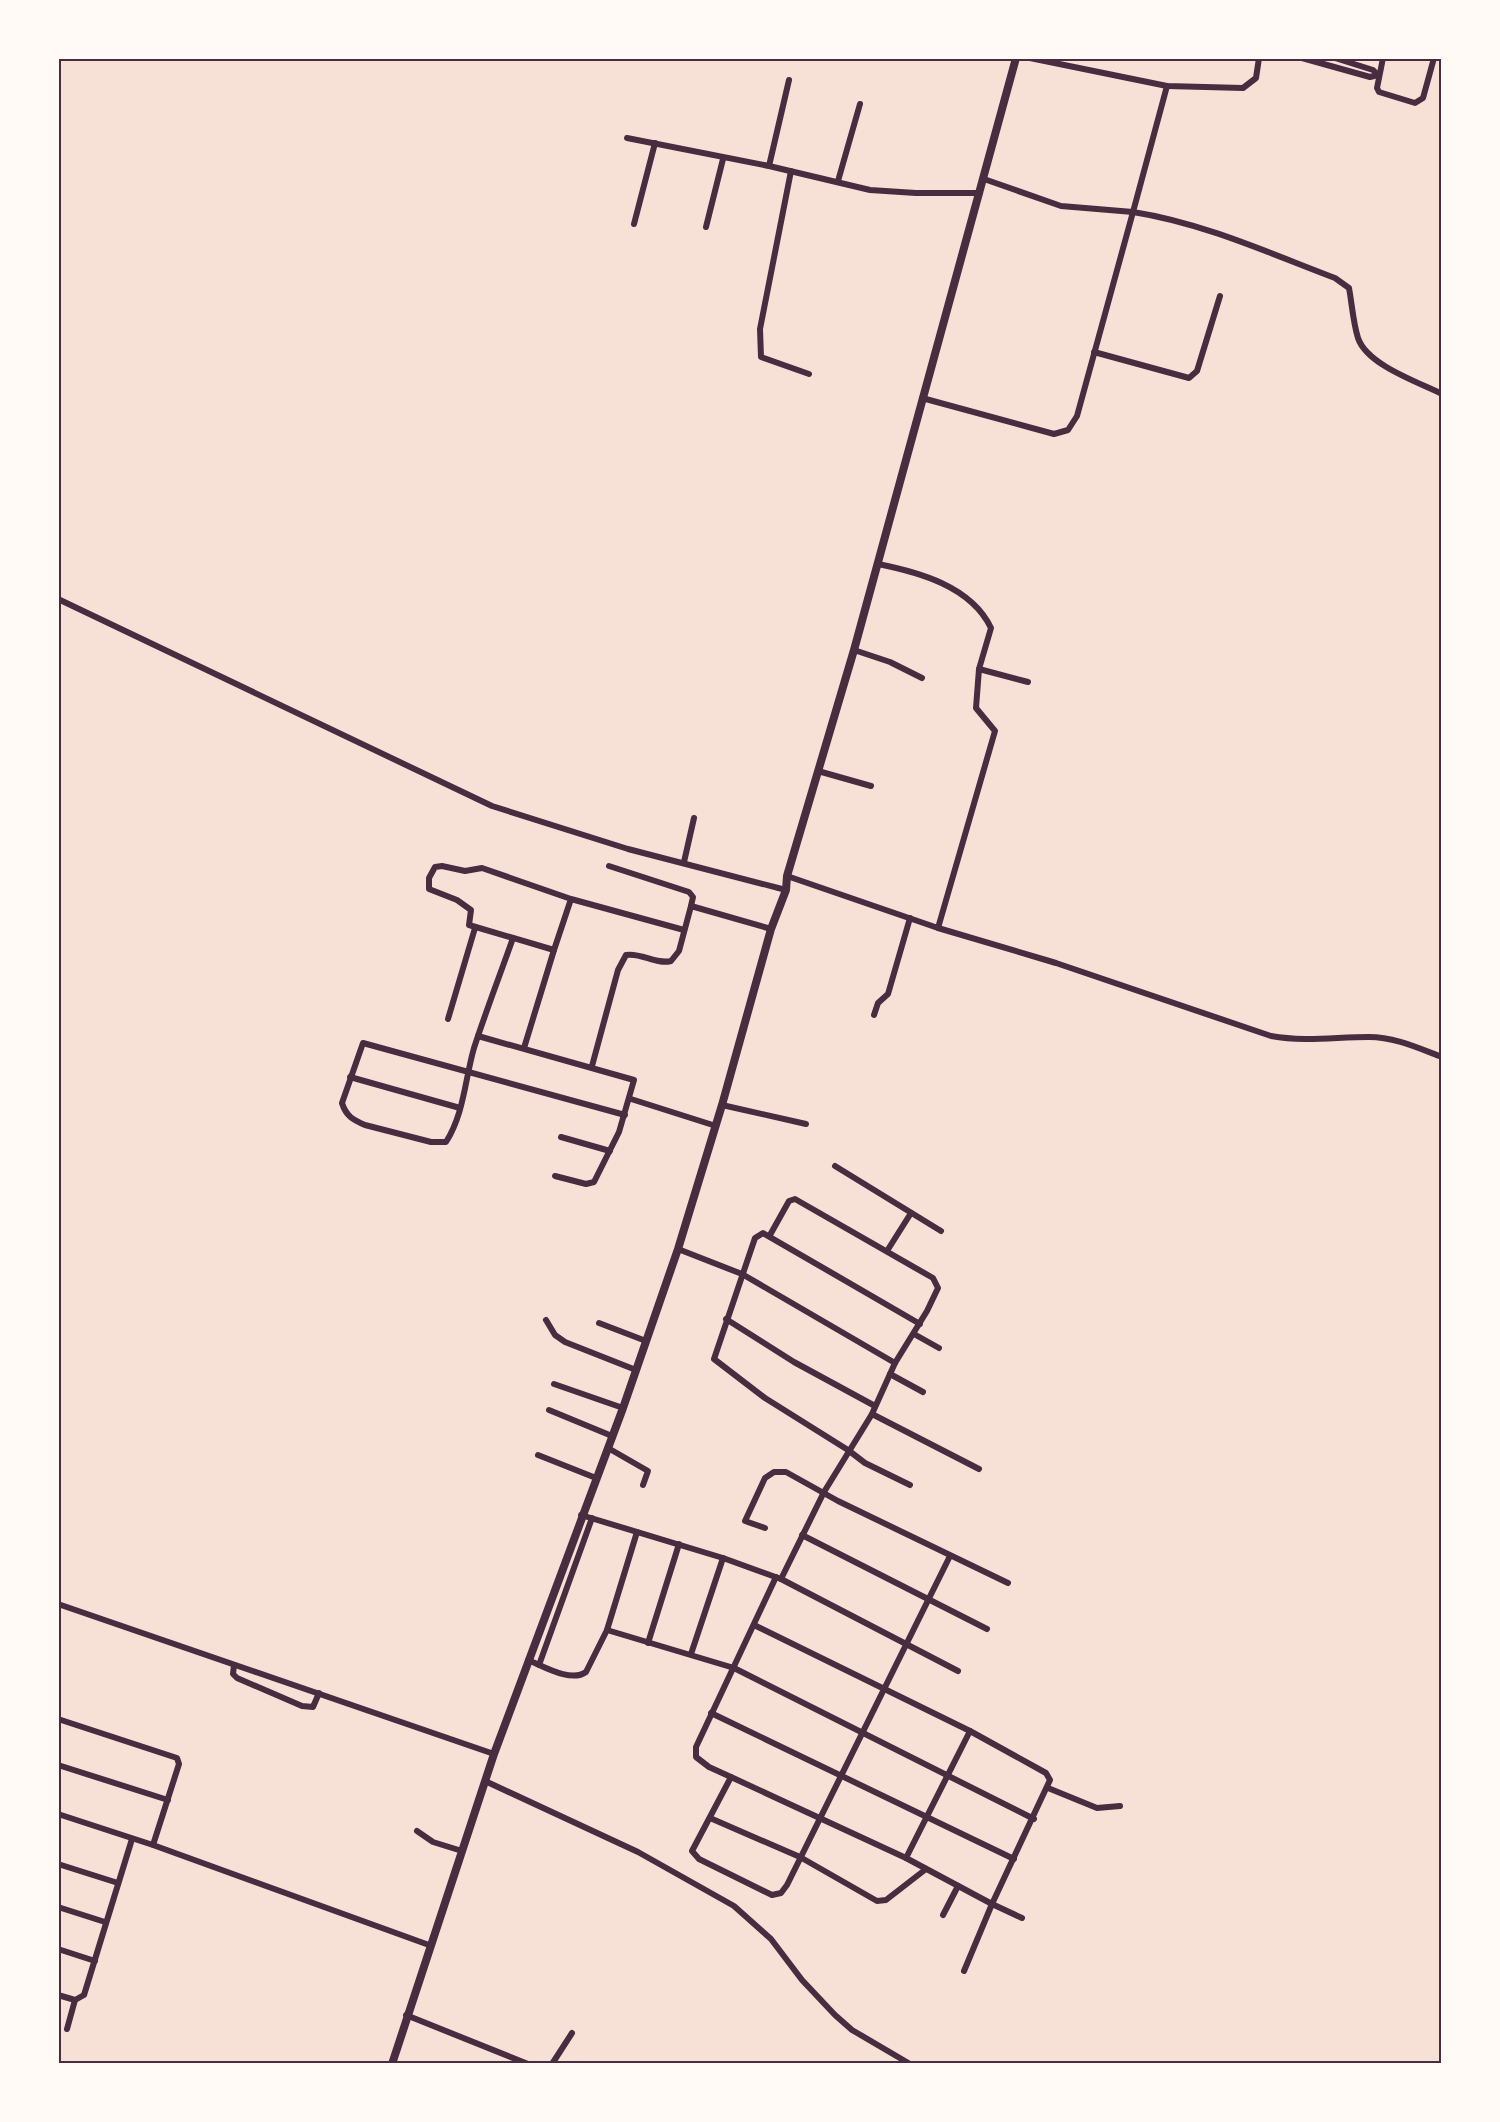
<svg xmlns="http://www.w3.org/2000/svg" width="1500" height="2122" viewBox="0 0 1500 2122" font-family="'Asap Condensed',sans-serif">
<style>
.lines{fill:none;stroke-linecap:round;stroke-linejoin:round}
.minor{stroke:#4a2c40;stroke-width:6}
.secondary{stroke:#4a2c40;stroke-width:8}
.neatline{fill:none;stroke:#4a2c40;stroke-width:2}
</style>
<rect width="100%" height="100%" fill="#f7e1d7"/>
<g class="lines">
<g class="minor">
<polyline points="1030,58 1167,86 1243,88 1256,78 1259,58"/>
<polyline points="1302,58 1370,77 1378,75"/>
<polyline points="1335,58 1373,70 1378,75"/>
<polyline points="1383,58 1377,88 1379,92 1415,103 1423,98 1434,58"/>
<path d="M 1167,86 L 1133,212 C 1203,223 1269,253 1335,278 L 1349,288 C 1352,304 1353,322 1358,338 C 1367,365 1418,382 1442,394"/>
<polyline points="627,138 769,166 870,190 916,193 980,193"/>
<polyline points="769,166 789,80"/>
<polyline points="791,171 760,329 761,357 809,374"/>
<polyline points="838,181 860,104"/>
<polyline points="634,224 655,143"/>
<polyline points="706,227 723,159"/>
<polyline points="1094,352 1189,378 1197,371 1220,296"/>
<polyline points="922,398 1054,434 1068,430 1077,416 1133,212 1061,206 984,179"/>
<path d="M 878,564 C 918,572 971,586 991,628 L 979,669 L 976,708 L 995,731 L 938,928"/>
<polyline points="58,599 492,806 628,849 786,890"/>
<polyline points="854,650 890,662 922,678"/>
<polyline points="979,669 1028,682"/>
<polyline points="818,771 871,786"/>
<polyline points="684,862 694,818"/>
<polyline points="609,866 689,892 693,897 691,906"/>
<path d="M 787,876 L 938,928 L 1056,963 L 1271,1036 C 1305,1042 1335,1037 1369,1037 C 1394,1037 1418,1048 1442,1057"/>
<polyline points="571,899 554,950 469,925 471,910 457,900 429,889 429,878 435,867 442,866 465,871 482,868 571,899 684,930"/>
<path d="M 513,938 C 500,975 486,1011 474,1048 C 465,1079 464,1114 446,1142 L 431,1142 L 365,1125 C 353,1120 346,1116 342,1103 L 363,1043 L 625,1115"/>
<polyline points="874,1015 878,1003 888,994 910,918"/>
<polyline points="448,1019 475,928"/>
<polyline points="478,1036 634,1080 619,1132 594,1182 586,1184 555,1176"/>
<polyline points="524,1048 554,950"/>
<path d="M 592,1066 L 618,970 L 626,955 C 641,952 656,965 671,961 L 679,951 L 691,906 L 771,929"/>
<polyline points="350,1077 460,1108"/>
<polyline points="631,1099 716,1126"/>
<polyline points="722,1105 806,1124"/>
<polyline points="561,1137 610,1151"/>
<polyline points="835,1166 941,1231"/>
<polyline points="770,1235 789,1201 795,1199 933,1278 938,1288 927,1311 895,1363 872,1414 824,1492 781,1579"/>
<polyline points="678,1249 742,1274 895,1363"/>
<polyline points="887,1251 911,1213"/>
<polyline points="726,1319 794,1362 875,1406"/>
<polyline points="546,1320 555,1335 565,1342 636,1370"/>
<polyline points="599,1323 646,1341"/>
<polyline points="914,1334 939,1348"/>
<polyline points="890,1374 923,1392"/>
<polyline points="554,1384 623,1408"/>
<polyline points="549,1410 612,1436"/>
<polyline points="872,1414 979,1469"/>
<polyline points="608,1448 648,1471 643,1485"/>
<polyline points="538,1455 596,1478"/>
<polyline points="910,1485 865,1463 848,1450 765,1398 714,1359 755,1238 763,1233 920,1324"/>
<polyline points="581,1515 723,1558 781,1579 958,1671"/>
<polyline points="765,1528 745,1521 765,1478 774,1472 786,1472 838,1501 1008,1583"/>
<polyline points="802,1535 987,1629"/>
<polyline points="776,1577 696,1747 696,1757 709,1767 731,1777 692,1851 699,1859 772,1895 781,1893 787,1885 950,1556"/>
<polyline points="58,1604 494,1754"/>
<polyline points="607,1630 637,1532"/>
<polyline points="648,1643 679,1544"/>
<polyline points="691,1654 723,1558"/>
<path d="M 528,1660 C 543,1666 571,1683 586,1672 L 607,1630 L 734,1668 L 1034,1819"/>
<polyline points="234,1665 233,1674 237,1678 302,1706 313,1707 319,1693"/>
<polyline points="539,1665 592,1518"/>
<polyline points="711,1713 1014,1859"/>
<polyline points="58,1719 177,1758 179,1764 153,1845"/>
<polyline points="58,1765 168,1800"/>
<polyline points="731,1777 906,1858 992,1904 1050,1780 1046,1773 970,1731 754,1625"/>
<polyline points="485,1781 638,1852 734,1906 771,1939 802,1980 835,2015 852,2030 910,2064"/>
<polyline points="1048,1788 1097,1808 1120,1806"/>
<polyline points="58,1814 153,1845 429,1945"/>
<polyline points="710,1818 800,1857 877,1901 886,1900 926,1869"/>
<polyline points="417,1831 433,1842 462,1851"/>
<polyline points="906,1858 970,1731"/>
<polyline points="58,1864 118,1883"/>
<polyline points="58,1907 105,1922"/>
<polyline points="943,1915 958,1886"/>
<polyline points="58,1949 95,1961"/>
<polyline points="964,1971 992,1904 1022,1918"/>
<polyline points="58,1995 75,2000 84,1995 132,1839"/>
<polyline points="406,2015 528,2064"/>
<polyline points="67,2029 75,2000"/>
<polyline points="552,2064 572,2033"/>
</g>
<polyline class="secondary" points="392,2064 494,1754 623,1408 678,1249 722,1105 771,929 786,890 787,876 854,650 1016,58"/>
</g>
<rect width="1500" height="2122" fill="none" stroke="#fffaf5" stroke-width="120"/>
<rect x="60" y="60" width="1380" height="2002" class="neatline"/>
</svg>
